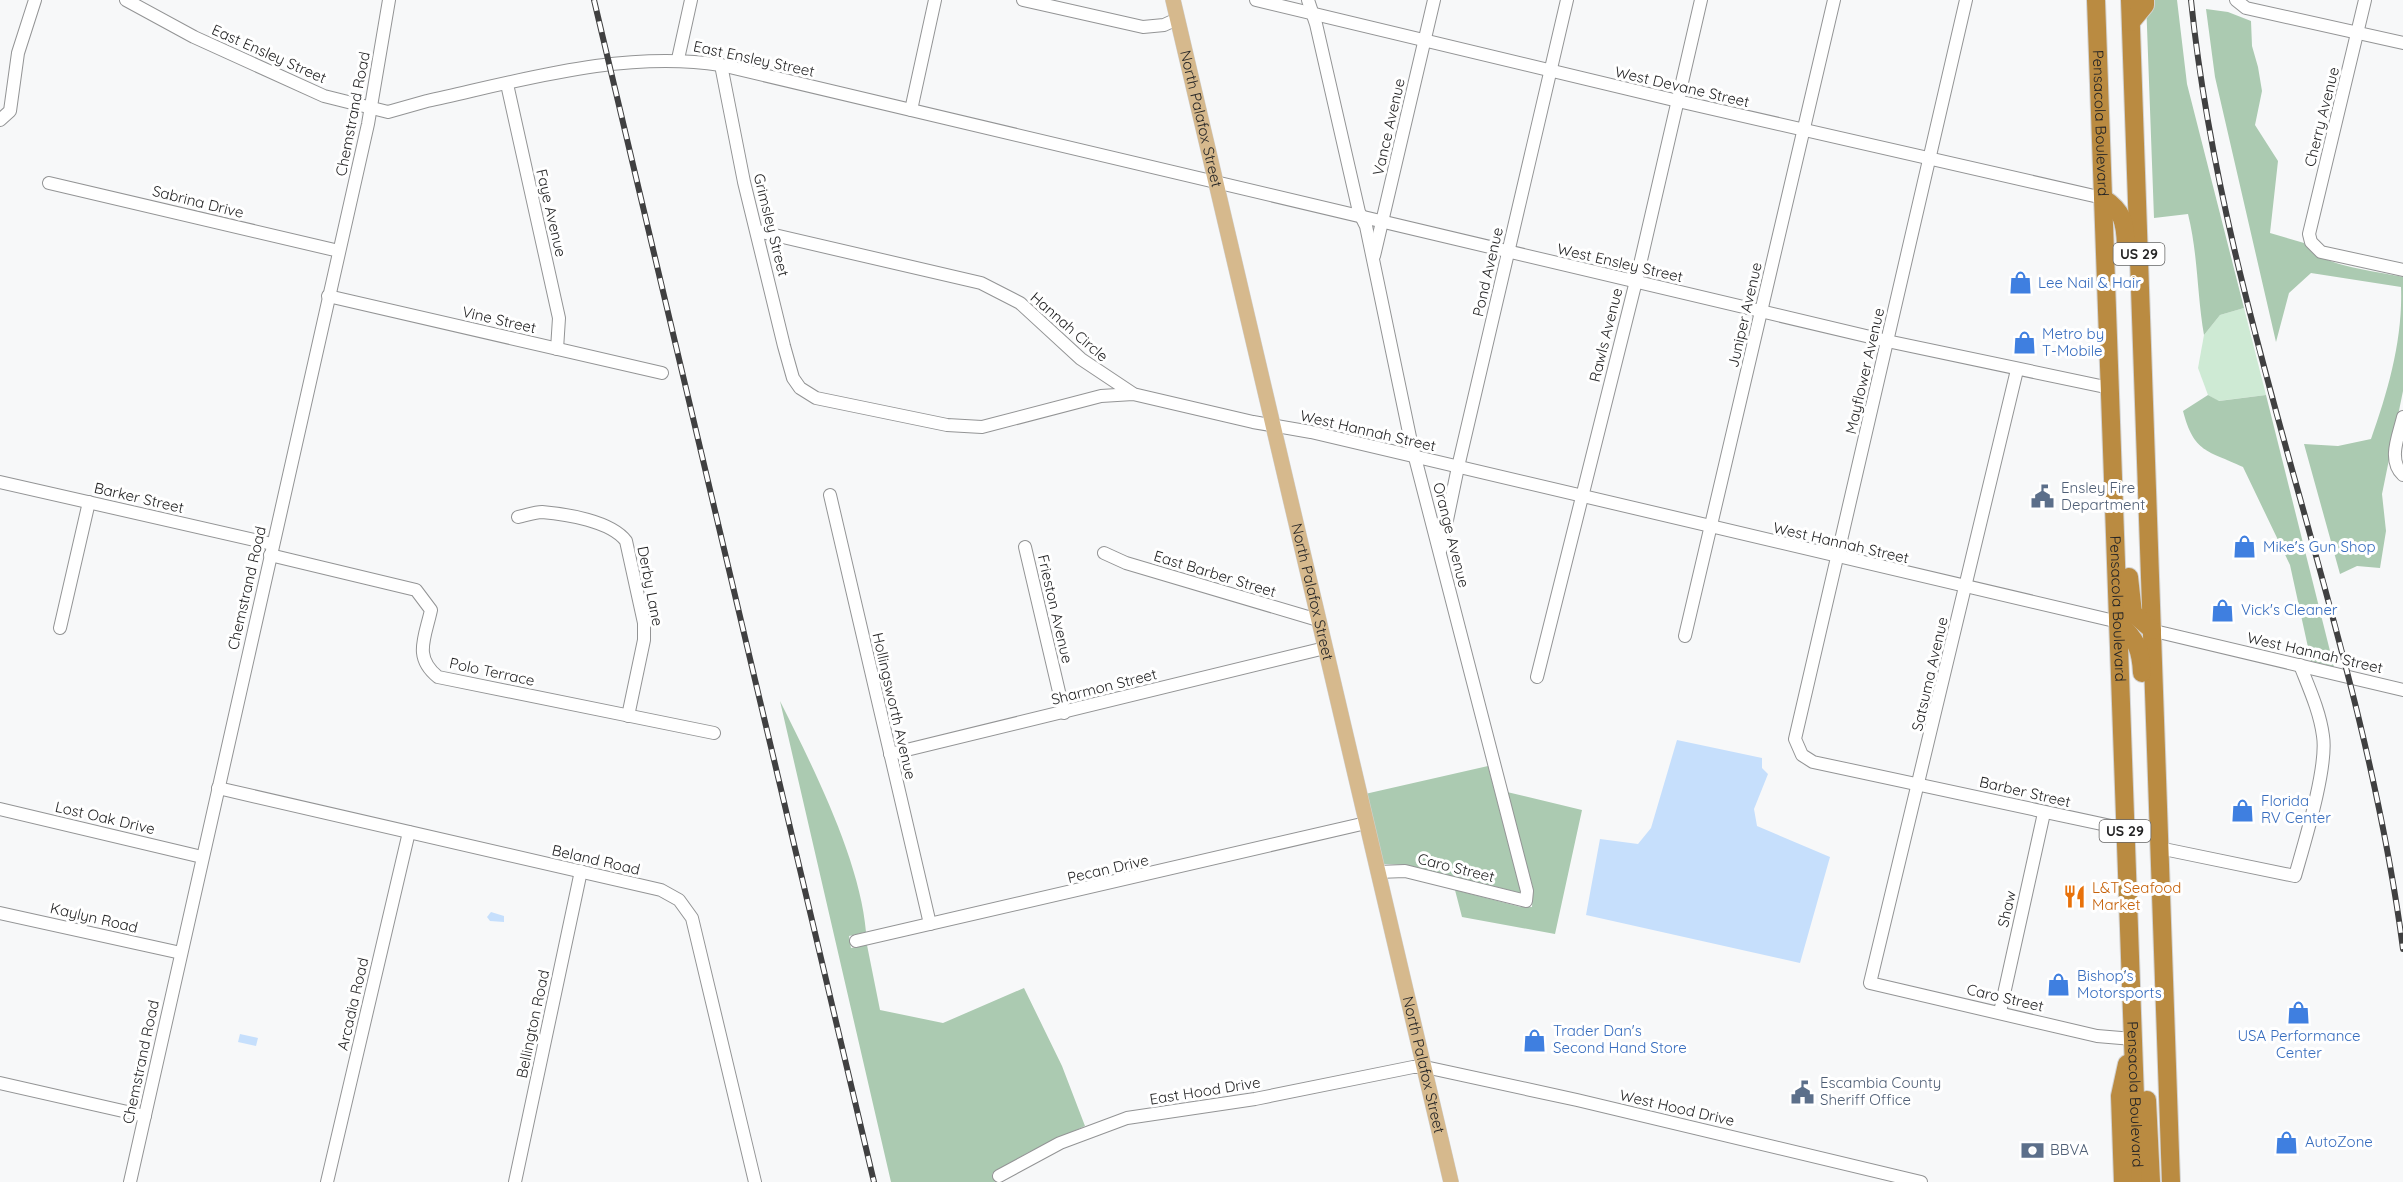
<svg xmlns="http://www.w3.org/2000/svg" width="2403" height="1182" viewBox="0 0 2403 1182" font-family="Quicksand,sans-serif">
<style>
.green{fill:#ceead4}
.forest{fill:#abcab1}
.water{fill:#c6dffc}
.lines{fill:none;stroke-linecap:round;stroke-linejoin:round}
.minor-casing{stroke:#939495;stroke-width:14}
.major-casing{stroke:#d3d3d3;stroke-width:16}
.highway-casing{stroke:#d3d3d3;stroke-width:20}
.minor{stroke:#fff;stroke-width:12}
.major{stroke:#d6b98d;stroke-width:15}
.highway{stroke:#ba8b41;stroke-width:18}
.rail-casing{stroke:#404041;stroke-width:6}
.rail{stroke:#fff;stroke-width:4;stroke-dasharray:11;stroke-linecap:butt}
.labels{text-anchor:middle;stroke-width:6;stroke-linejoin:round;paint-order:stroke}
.shield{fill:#fff;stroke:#666;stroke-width:1.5}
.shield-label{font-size:14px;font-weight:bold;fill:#242425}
.street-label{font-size:15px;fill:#242425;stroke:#fff}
.shop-label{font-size:15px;fill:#366cbe;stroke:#fff;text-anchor:start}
.service-label{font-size:15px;fill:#4e5e75;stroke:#fff;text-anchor:start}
.food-label{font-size:15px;fill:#c56008;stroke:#fff;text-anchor:start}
</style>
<rect width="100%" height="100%" fill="#f7f8f9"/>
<polygon class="green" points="2244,308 2266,395 2218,401 2208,395 2198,368 2204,335 2220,315"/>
<g class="forest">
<path d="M 2146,0 L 2177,0 L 2187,84 L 2244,308 L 2220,315 L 2204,335 C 2197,295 2198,254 2188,214 L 2154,218 Z"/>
<path d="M 2206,9 L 2228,12 L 2251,21 L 2252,46 L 2258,67 L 2262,91 L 2255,125 L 2278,161 L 2270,233 L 2304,243 C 2317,266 2376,271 2403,277 L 2403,391 L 2382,494 L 2386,531 L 2380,568 L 2357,566 L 2340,574 L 2304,444 L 2338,446 L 2371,439 C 2388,391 2403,339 2401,287 L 2311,273 L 2289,293 L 2276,342 L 2215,77 Z"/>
<path d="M 2208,395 L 2219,401 L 2266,395 L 2334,667 L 2311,661 L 2290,565 L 2243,467 C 2207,450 2194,453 2183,411 Z"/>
<path d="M 780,701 C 813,767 860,860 866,932 L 849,936 L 851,948 L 867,945 L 880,1010 L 943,1023 L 1024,988 L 1062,1066 L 1085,1126 L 1027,1153 L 992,1174 L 995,1182 L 891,1182 Z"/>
<polygon points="1488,766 1521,893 1407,865 1383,864 1365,794"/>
<polygon points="1507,792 1582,810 1555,934 1462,917 1455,890 1521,907 1532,907 1533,888"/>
</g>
<g class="water">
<polygon points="1677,740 1762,758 1762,768 1768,774 1754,809 1757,826 1830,857 1800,963 1586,915 1600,839 1638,844 1651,828"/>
<polygon points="491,912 504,916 504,922 490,921 487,917"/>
<polygon points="240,1034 258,1038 256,1046 238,1042"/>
</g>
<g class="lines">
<defs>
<g id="minor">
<path d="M 126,0 L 194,37 L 324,96 L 388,112 L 427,101 C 523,80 623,50 721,65 L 1887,341 L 2110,388"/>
<polyline points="1023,0 1143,27 1164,25 1177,19"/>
<polyline points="1256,0 1678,101 2103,198"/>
<polyline points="1308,0 1316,24 1359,212 1366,226 1411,442 1527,891 1526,901 1405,871 1378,872"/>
<polyline points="1966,0 1795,739 1802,755 1813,762 2125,829"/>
<polyline points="2236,0 2246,8 2403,43"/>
<polyline points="2365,0 2309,234 2311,242 2321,252 2403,270"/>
<polyline points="678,59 691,0"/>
<polyline points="721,65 744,182 784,346 793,378 800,388 816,398 947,425 982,427 1101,396 1133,394 1253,422 1311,432 2123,623"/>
<polyline points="507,84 559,318 557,349"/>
<polyline points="911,110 935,0"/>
<polyline points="0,120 10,111 18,53 35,0"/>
<polyline points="49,183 339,251"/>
<polyline points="757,231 981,283 1020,303 1081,359 1132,393"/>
<polyline points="1374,256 1434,0"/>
<polyline points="328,296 662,373"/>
<polyline points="2017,370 1870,983 2097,1036 2133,1039"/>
<path d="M 2403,417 C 2399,435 2387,460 2403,475"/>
<polyline points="0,482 272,544"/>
<polyline points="830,495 930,924"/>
<path d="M 518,517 C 525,516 534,512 542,512 C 566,514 611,521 626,541 L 644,623 L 644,640 L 628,716"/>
<polyline points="1025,547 1064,713"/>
<polyline points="1441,549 1458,467 1567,0"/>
<polyline points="1104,553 1126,563 1318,620"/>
<path d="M 270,555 L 416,590 L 431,610 C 425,638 413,657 438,677 L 714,733"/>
<polyline points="60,628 89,502"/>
<polyline points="2146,629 2403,690"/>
<polyline points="1685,636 1834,0"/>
<polyline points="1537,677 1638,273 1701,0"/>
<polyline points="890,754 1325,648"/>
<polyline points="218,788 661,890 679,900 692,918 755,1182"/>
<polyline points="0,809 202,857"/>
<path d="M 2159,848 L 2295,876 C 2304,844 2328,767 2323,736 C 2320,712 2309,688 2300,665"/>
<polyline points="0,913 181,953"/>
<polyline points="856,941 1366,823"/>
<polyline points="2000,1012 2044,813"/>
<polyline points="0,1083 145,1116"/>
<polyline points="999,1176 1060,1143 1127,1118 1255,1099 1413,1067 1425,1067 1577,1100 1921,1182"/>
<polyline points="130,1182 368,124 389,0"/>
<polyline points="327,1182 409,832"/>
<polyline points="515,1182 581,871"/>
</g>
<g id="major">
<path id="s1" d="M 1173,0 L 1451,1182"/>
</g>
<g id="highway">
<path id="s2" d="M 2096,0 L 2138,1182"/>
<polyline points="2130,0 2171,1182"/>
<polyline points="2131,22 2145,5 2145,0"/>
<path d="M 2103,198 C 2123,211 2125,222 2126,245"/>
<polyline points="2129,577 2133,613 2152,630"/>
<path d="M 2118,622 C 2136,639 2141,649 2142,673"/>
<polyline points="2147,1100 2151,1182"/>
<polyline points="2123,1182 2120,1096 2127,1064"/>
</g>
</defs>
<use href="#minor" class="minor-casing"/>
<use href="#major" class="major-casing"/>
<use href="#highway" class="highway-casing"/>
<use href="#minor" class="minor"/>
<use href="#major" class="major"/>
<use href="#highway" class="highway"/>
<defs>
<g id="rail">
<polyline points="594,0 874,1182"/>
<path d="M 2191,0 C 2224,324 2361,627 2403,949"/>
</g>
</defs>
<use href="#rail" class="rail-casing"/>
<use href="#rail" class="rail"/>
</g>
<defs>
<symbol id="shop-bare" viewBox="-9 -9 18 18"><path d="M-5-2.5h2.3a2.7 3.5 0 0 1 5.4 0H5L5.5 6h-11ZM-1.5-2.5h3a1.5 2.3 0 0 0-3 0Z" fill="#3f7fe0" stroke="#fff" stroke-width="2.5" paint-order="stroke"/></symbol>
<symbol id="civic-bare" viewBox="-9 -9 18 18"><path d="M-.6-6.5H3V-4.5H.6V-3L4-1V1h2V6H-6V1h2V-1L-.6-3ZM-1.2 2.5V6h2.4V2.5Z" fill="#5c6f8a" stroke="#fff" stroke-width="2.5" paint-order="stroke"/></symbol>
<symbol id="restaurant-bare" viewBox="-9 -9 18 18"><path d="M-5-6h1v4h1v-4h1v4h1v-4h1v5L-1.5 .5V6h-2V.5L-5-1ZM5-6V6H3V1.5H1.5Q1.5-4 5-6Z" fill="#e8710a" stroke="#fff" stroke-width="2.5" paint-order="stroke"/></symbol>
<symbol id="bank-bare" viewBox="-9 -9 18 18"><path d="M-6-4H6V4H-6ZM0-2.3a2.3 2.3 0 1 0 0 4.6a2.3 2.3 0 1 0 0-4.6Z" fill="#5c6f8a" stroke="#fff" stroke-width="2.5" paint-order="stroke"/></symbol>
</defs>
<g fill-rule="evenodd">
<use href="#shop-bare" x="2004" y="266" width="33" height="33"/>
<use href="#shop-bare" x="2008" y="326" width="33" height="33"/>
<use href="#civic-bare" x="2026" y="480" width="33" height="33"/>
<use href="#shop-bare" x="2228" y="530" width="33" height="33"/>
<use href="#shop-bare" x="2206" y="594" width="33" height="33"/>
<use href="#shop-bare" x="2226" y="794" width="33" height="33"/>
<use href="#restaurant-bare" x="2058" y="880" width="33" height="33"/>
<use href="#shop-bare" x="2042" y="968" width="33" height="33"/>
<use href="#shop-bare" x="2282" y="996" width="33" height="33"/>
<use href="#shop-bare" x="1518" y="1024" width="33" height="33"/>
<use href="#civic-bare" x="1786" y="1076" width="33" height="33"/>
<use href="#shop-bare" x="2270" y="1126" width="33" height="33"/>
<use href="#bank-bare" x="2016" y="1134" width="33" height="33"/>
</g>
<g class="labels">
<g class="shield">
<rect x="2113.5" y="243" width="51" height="22" rx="4.5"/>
<rect x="2099.5" y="820" width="51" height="22" rx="4.5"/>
</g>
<g class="shield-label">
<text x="2139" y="259">US 29</text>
<text x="2125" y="836">US 29</text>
</g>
<g class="street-label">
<text transform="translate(269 54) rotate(24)" y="5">East Ensley Street</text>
<text transform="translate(754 59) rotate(12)" y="5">East Ensley Street</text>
<text transform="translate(1682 87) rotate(13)" y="5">West Devane Street</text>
<text transform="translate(353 114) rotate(-79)" y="5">Chemstrand Road</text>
<text transform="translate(2322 117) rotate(-76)" y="5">Cherry Avenue</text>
<text dy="5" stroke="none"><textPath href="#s1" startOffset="122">North Palafox Street</textPath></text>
<text dy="5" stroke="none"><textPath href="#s2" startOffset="123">Pensacola Boulevard</textPath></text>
<text transform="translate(1389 127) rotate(-77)" y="5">Vance Avenue</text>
<text transform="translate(198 202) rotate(14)" y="5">Sabrina Drive</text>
<text transform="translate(551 213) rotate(77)" y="5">Faye Avenue</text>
<text transform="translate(771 225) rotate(76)" y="5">Grimsley Street</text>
<text transform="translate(1620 263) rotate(13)" y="5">West Ensley Street</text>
<text transform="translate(1488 272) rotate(-77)" y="5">Pond Avenue</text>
<text transform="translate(1745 315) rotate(-77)" y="5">Juniper Avenue</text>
<text transform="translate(499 320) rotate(13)" y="5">Vine Street</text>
<text transform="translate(1069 327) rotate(41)" y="5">Hannah Circle</text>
<text transform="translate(1606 335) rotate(-76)" y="5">Rawls Avenue</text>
<text transform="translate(1865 371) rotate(-77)" y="5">Mayflower Avenue</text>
<text transform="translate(1368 431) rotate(13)" y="5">West Hannah Street</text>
<text transform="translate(139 498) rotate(13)" y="5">Barker Street</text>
<text transform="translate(1451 535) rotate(76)" y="5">Orange Avenue</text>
<text transform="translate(1841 543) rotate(13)" y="5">West Hannah Street</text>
<text transform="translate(1215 574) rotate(17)" y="5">East Barber Street</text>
<text transform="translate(650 586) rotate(79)" y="5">Derby Lane</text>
<text transform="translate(247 588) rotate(-77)" y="5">Chemstrand Road</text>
<text dy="5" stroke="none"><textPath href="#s1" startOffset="608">North Palafox Street</textPath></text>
<text transform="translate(1055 609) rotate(77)" y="5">Frieston Avenue</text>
<text dy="5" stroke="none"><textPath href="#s2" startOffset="609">Pensacola Boulevard</textPath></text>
<text transform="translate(2315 653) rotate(13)" y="5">West Hannah Street</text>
<text transform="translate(492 672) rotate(12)" y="5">Polo Terrace</text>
<text transform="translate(1930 674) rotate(-77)" y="5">Satsuma Avenue</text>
<text transform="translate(1104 687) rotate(-14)" y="5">Sharmon Street</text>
<text transform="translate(894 706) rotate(77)" y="5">Hollingsworth Avenue</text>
<text transform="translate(2025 792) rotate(13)" y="5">Barber Street</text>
<text transform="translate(105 818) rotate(13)" y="5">Lost Oak Drive</text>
<text transform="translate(596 860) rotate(13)" y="5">Beland Road</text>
<text transform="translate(1456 868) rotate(14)" y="5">Caro Street</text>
<text transform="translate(1108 869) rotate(-13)" y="5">Pecan Drive</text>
<text transform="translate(2007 909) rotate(-77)" y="5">Shaw</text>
<text transform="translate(94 918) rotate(13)" y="5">Kaylyn Road</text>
<text transform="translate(2005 998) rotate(13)" y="5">Caro Street</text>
<text transform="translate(353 1004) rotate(-77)" y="5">Arcadia Road</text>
<text transform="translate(533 1024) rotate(-78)" y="5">Bellington Road</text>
<text transform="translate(141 1062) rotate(-78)" y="5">Chemstrand Road</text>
<text dy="5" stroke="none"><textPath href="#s1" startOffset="1094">North Palafox Street</textPath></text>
<text transform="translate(1205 1091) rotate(-9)" y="5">East Hood Drive</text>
<text dy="5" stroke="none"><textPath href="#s2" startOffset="1095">Pensacola Boulevard</textPath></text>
<text transform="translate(1677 1108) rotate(13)" y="5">West Hood Drive</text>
</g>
<g class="shop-label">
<text x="2038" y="288">Lee Nail &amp; Hair</text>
<text x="2042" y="339">Metro by<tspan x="2042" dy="17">T-Mobile</tspan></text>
<text x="2263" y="552">Mike's Gun Shop</text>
<text x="2241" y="615">Vick's Cleaner</text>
<text x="2261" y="806">Florida<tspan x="2261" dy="17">RV Center</tspan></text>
<text x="2077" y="981">Bishop's<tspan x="2077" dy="17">Motorsports</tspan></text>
<text x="1553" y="1036">Trader Dan's<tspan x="1553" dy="17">Second Hand Store</tspan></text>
<text x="2299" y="1041" text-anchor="middle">USA Performance<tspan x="2299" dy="17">Center</tspan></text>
<text x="2305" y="1147">AutoZone</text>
</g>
<g class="service-label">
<text x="2061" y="493">Ensley Fire<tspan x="2061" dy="17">Department</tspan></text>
<text x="1820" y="1088">Escambia County<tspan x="1820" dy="17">Sheriff Office</tspan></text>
<text x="2050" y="1155">BBVA</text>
</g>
<g class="food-label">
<text x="2092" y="893">L&amp;T Seafood<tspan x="2092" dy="17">Market</tspan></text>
</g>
</g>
</svg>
